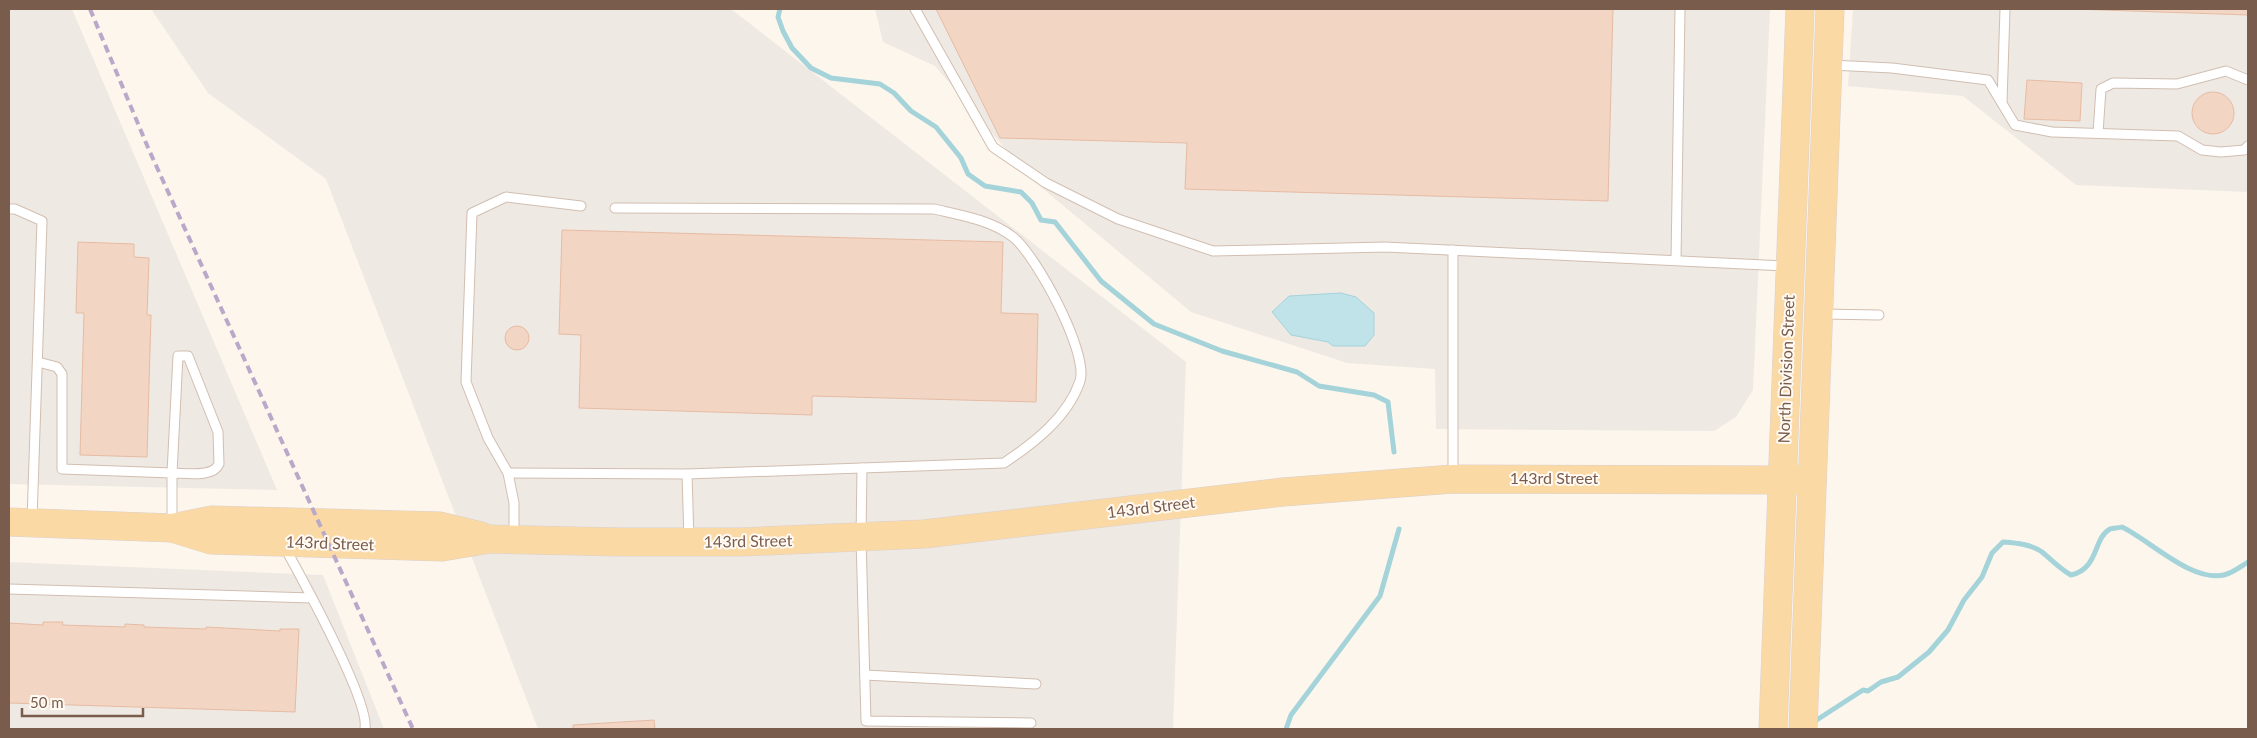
<svg xmlns="http://www.w3.org/2000/svg" width="2257" height="738" viewBox="0 0 2257 738" font-family="Lato,sans-serif">
<style>
.industrial{fill:#efe9e4}
.water{fill:#bfe3e8;stroke:#a5d3da}
.lines{fill:none;stroke-linecap:round;stroke-linejoin:round}
.stream{stroke:#a5d3da;stroke-width:5}
.building{fill:#f3d5c3;stroke:#e6bba3}
.lane-casing{stroke:#d1beb0;stroke-width:11}
.primary-casing{stroke:#dad1cd;stroke-width:29}
.lane{stroke:#fff;stroke-width:9}
.primary{stroke:#fbd9a5;stroke-width:28}
.rail{stroke:#b9a8c9;stroke-width:4;stroke-dasharray:8 5;stroke-linecap:butt}
.labels{text-anchor:middle;stroke-width:4;stroke-linejoin:round;paint-order:stroke}
.street-label{font-size:16px;fill:#7a5c4d;stroke:#fffaf3}
</style>
<rect width="100%" height="100%" fill="#fdf6ec"/>
<g class="industrial">
<polygon points="9,9 72,9 277,490 9,484"/>
<polygon points="151,9 731,9 1186,362 1173,729 538,729 326,179 208,93"/>
<polygon points="875,9 1770,9 1753,390 1736,417 1714,431 1436,429 1435,369 1347,363 1191,312 1030,178 935,66 883,42"/>
<polygon points="1853,9 2248,9 2248,192 2076,185 1963,96 1848,86"/>
<polygon points="9,562 323,575 384,729 9,729"/>
</g>
<polygon class="water" points="1341,293 1356,297 1374,313 1374,335 1365,346 1333,346 1328,342 1291,335 1272,312 1289,296"/>
<g class="lines">
<g class="stream">
<polyline points="780,9 778,17 783,31 792,48 811,68 831,78 880,84 894,93 911,111 936,127 961,158 968,174 985,186 1021,192 1032,203 1041,220 1055,222 1101,281 1154,324 1222,351 1297,372 1319,386 1374,395 1388,402 1394,452"/>
<path d="M 1812,723 L 1863,690 L 1868,691 L 1881,682 L 1898,677 L 1929,652 L 1948,630 L 1964,600 L 1982,577 L 1992,553 L 2003,542 C 2016,543 2031,544 2042,552 C 2052,560 2060,569 2071,575 C 2099,569 2093,538 2110,529 C 2113,528 2119,528 2122,527 C 2151,541 2191,582 2224,575 C 2233,573 2240,567 2248,562"/>
<polyline points="1286,729 1291,715 1380,596 1399,529"/>
</g>
</g>
<g class="building">
<polygon points="936,9 1613,9 1608,201 1185,189 1187,143 1000,138"/>
<polygon points="2073,9 2248,9 2248,15"/>
<polygon points="2027,80 2082,83 2080,121 2024,119"/>
<circle cx="2213" cy="113" r="21"/>
<polygon points="562,230 1003,242 1001,313 1038,314 1036,402 812,396 812,415 579,408 581,335 559,334"/>
<polygon points="78,242 134,244 134,257 149,258 147,315 151,315 147,457 80,455 84,313 76,313"/>
<circle cx="517" cy="338" r="12"/>
<polygon points="43,622 63,622 62,625 125,627 125,624 144,625 144,627 206,629 206,627 280,631 280,629 299,629 295,712 9,703 9,623 43,625"/>
<polygon points="654,720 655,729 573,729 573,725"/>
</g>
<g class="lines">
<defs>
<g id="lane">
<polyline points="915,9 993,147 1046,183 1118,219 1213,251 1385,247 1787,266"/>
<polyline points="1831,65 1892,68 1988,80 2015,125 2052,132 2178,136 2202,150 2221,152 2244,150 2248,146"/>
<polyline points="2002,103 2005,9"/>
<polyline points="2098,133 2101,89 2113,83 2177,84 2226,71 2248,80"/>
<path d="M 615,208 L 934,209 C 960,215 991,220 1013,237 C 1036,255 1089,353 1080,381 C 1068,417 1034,443 1004,463 L 687,474"/>
<polyline points="9,209 15,209 42,221 32,520"/>
<polyline points="1453,250 1453,476"/>
<polyline points="1676,260 1680,9"/>
<polyline points="1822,314 1879,315"/>
<path d="M 178,356 L 188,356 L 218,432 L 219,464 C 213,478 185,473 172,473 Z"/>
<polyline points="38,362 57,367 62,374 62,469 172,473 172,525"/>
<polyline points="862,468 861,538 866,721 1031,723"/>
<polyline points="508,473 687,474 689,540"/>
<polyline points="514,536 514,503 508,473 488,438 466,382 472,213 506,197 581,206"/>
<path d="M 284,546 C 301,577 370,701 365,729"/>
<polyline points="9,589 312,598"/>
<polyline points="865,675 1036,684"/>
</g>
<g id="primary">
<polyline points="9,522 172,528 212,520 440,526 481,536"/>
<polyline points="172,528 211,540 442,547 490,539 620,542 742,542 924,534 1283,492 1453,479 1812,480"/>
<polyline points="1773,729 1800,9"/>
<polyline points="1803,729 1830,9"/>
</g>
</defs>
<use href="#lane" class="lane-casing"/>
<use href="#primary" class="primary-casing"/>
<use href="#lane" class="lane"/>
<use href="#primary" class="primary"/>
<polyline class="rail" points="90,9 149,150 413,729"/>
</g>
<g class="labels">
<g class="street-label">
<text transform="translate(1786 369) rotate(-88)" y="6">North Division Street</text>
<text x="1554" y="484">143rd Street</text>
<text transform="translate(1151 507) rotate(-7)" y="6">143rd Street</text>
<text transform="translate(748 541) rotate(-1)" y="6">143rd Street</text>
<text transform="translate(330 543) rotate(2)" y="6">143rd Street</text>
</g>
</g>
<rect width="2257" height="738" fill="none" stroke="#7a5c4d" stroke-width="20"/>
<path d="M22 708v8h121v-8" fill="none" stroke="#7a5c4d" stroke-width="2.5"/>
<text x="30" y="708" font-size="15" fill="#7a5c4d" stroke="#fffaf3" stroke-width="4" paint-order="stroke">50 m</text>
</svg>
